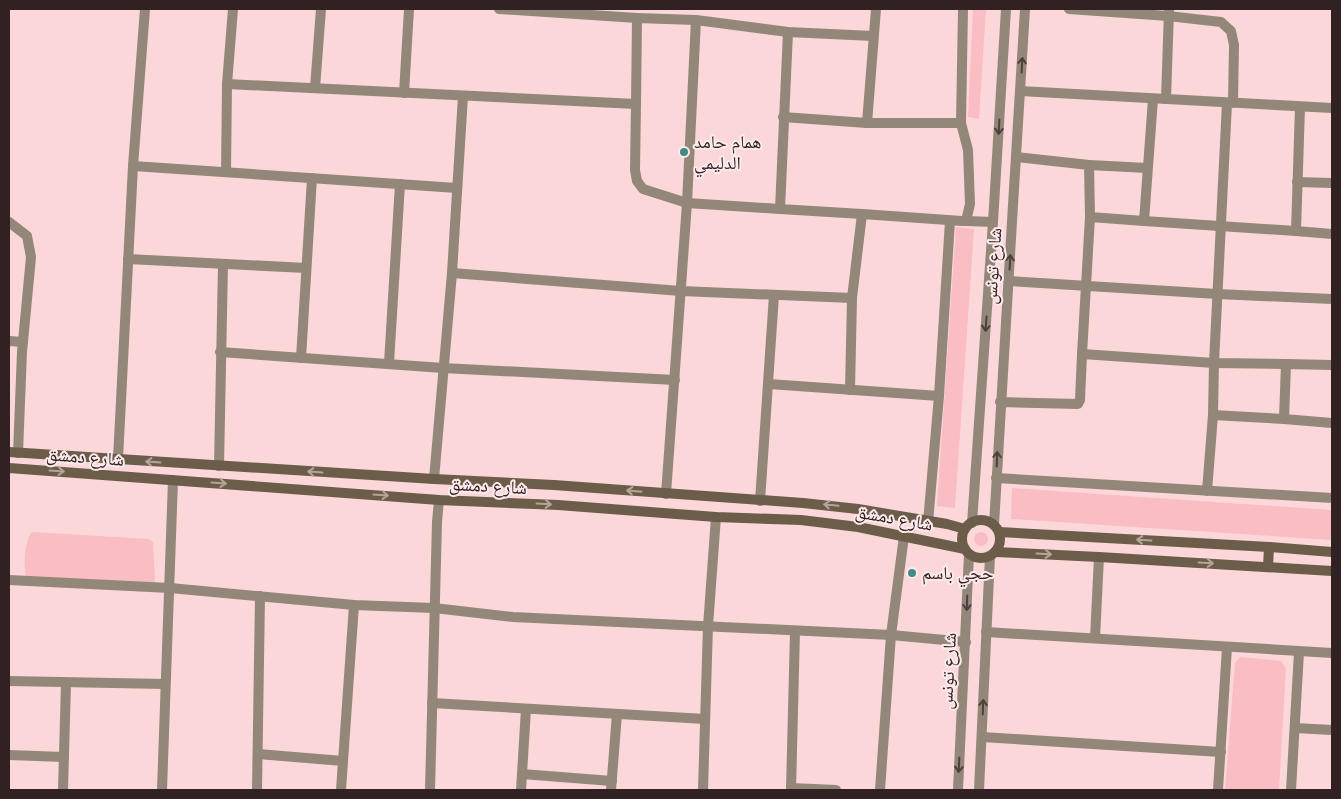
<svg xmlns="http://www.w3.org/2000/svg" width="1341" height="799" viewBox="0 0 1341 799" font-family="'Varela Round','Noto Naskh Arabic',sans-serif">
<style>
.green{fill:#f9bdc3}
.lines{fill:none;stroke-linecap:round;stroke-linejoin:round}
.minor{stroke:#93877a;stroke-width:10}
.tertiary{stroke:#93877a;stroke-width:10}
.secondary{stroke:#6c5d4a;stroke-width:10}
.oneway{stroke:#4f403d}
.oneway2{stroke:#b4a49a}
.poi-dot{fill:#428987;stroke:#fdeaeb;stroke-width:2}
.labels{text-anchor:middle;stroke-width:4;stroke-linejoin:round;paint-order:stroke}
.poi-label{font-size:18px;fill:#322123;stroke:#fdeaeb;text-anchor:start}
.street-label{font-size:18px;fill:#322123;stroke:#fdeaeb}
</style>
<rect width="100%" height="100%" fill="#fcd7da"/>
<g class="green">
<polygon points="973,9 986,9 979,119 968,117"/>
<polygon points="956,227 974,229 955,508 937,506"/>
<polygon points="1012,488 1332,510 1332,540 1011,519"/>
<circle cx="981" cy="539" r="7"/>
<path d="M 32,532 L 149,539 L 153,542 L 155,581 L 148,588 L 27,580 C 23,569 24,541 32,532 Z"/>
<polygon points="1240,657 1281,661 1286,668 1279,790 1225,790 1235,663"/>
</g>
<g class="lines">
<g class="minor">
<polyline points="499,9 637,18"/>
<polyline points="1069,9 1168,16 1221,22 1231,31 1234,45 1233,103"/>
<polyline points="788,32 780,209 862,214"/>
<polyline points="227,84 636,104 637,18 696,20 788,32 873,36"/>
<polyline points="315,88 321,9"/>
<polyline points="1020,91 1332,108"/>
<polyline points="404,93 409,9"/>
<polyline points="1166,99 1169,10"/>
<polyline points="636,104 635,170 637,181 643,189 687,203 780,209"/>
<polyline points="1300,107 1296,231 1332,234"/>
<polyline points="783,117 867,123 961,123"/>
<polyline points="867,123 876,9"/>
<polyline points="1016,157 1089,165 1090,217 1144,221 1153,99"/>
<polyline points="1089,165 1147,168"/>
<polyline points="133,166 457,188"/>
<polyline points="226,172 227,84 233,9"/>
<polyline points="1297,182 1332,183"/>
<polyline points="966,221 993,222"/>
<polyline points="1144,221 1296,231"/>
<polyline points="9,222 27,236 31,257 22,352 18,453"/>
<polyline points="128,259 306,268"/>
<polyline points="452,273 681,291 852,298 862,214 962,221 966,221 970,204 968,150 961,123 963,9"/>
<polyline points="1009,281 1217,294 1332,299"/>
<polyline points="9,341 23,342"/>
<polyline points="220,352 443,368 675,380"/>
<polyline points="1082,354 1090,217"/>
<polyline points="301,358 312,178"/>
<polyline points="389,363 400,184"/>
<polyline points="1332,365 1286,364 1284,419 1332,423"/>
<polyline points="769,384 939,396"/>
<polyline points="850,390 852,298"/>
<polyline points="1000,402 1078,404 1080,400 1082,354 1214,363 1286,364"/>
<polyline points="1213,415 1284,419"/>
<polyline points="219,466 223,264"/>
<polyline points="996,478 1332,498"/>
<polyline points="434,479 452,273 463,96"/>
<polyline points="1207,491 1213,415 1214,363 1227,103"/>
<polyline points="666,494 687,203 696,20"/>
<polyline points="760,501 774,295"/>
<polyline points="928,522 939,396 950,221"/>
<polyline points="9,580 170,588 354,605 434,608 513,617 891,635 904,536"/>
<polyline points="986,632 1332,653"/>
<polyline points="1095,638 1099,557"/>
<polyline points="9,681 165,684"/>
<polyline points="432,703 705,719"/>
<polyline points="1295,728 1332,730"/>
<polyline points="982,737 1221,752"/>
<polyline points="258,754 343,761"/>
<polyline points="9,755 64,757"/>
<polyline points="522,774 612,781"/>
<polyline points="791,788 836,790"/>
<polyline points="63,790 66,683"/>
<polyline points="162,790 173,480"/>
<polyline points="257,790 260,596"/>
<polyline points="341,790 354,605"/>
<polyline points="430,790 437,522 439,500"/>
<polyline points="521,790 526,709"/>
<polyline points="611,790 617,714"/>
<polyline points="703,790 708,626 716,517"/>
<polyline points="791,790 795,631"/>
<polyline points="880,790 891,635 966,642"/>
<polyline points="1218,790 1227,647"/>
<polyline points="1291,790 1299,652"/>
</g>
<g class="tertiary">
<polyline points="118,459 133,166 145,9"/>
<polyline points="972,523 993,222 1006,9"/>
<path d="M 994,525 C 1003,353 1015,181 1025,9"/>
<polyline points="958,790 969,554"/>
<polyline points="979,790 990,556"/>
</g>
<g class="secondary">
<polyline points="9,452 434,479 554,485 803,503 858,509 947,524 965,529"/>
<polyline points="9,468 439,500 558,505 716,517 801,520 858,527 965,549"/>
<circle cx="981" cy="539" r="19"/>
<polyline points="999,532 1269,547 1332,552"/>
<polyline points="995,552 1099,557 1332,571"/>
<polyline points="1268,567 1269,547"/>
</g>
</g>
<defs><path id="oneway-shaft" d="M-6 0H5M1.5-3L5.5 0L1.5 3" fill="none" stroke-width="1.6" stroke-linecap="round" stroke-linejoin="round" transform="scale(1.25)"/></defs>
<g class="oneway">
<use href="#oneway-shaft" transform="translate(1022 65) rotate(-87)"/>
<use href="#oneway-shaft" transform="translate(999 127) rotate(93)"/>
<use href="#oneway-shaft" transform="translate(1010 262) rotate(-87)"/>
<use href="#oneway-shaft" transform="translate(986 324) rotate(94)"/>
<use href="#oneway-shaft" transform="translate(997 459) rotate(-88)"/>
<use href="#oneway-shaft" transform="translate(967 603) rotate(92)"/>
<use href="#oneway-shaft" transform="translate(983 707) rotate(-88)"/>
<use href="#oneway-shaft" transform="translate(959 765) rotate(93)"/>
</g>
<g class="oneway2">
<use href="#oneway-shaft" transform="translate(153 462) rotate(-176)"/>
<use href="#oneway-shaft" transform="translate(57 471) rotate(4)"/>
<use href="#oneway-shaft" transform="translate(315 472) rotate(-176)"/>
<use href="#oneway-shaft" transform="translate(219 483) rotate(4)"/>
<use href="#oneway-shaft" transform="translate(634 491) rotate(-175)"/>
<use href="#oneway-shaft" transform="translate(381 495) rotate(4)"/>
<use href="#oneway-shaft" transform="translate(544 504) rotate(3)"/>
<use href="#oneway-shaft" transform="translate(831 505) rotate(-174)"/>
<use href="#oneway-shaft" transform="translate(1144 540) rotate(-177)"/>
<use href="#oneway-shaft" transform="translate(1044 554) rotate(3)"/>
<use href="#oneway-shaft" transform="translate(1206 563) rotate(3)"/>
</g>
<g class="poi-dot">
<circle cx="684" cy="152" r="5"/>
<circle cx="912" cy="573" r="5"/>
</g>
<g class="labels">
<g class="poi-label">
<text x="694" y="148">همام حامد<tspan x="694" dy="21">الدليمي</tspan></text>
<text x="922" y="579">حجي باسم</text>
</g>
<g class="street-label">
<text transform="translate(993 266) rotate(-86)" y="6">شارع تونس</text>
<text transform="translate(85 457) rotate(4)" y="6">شارع دمشق</text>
<text transform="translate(488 486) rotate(3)" y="6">شارع دمشق</text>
<text transform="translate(894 518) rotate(10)" y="6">شارع دمشق</text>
<text transform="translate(948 671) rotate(-87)" y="6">شارع تونس</text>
</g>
</g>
<rect width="1341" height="799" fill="none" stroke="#322123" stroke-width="20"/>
</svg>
